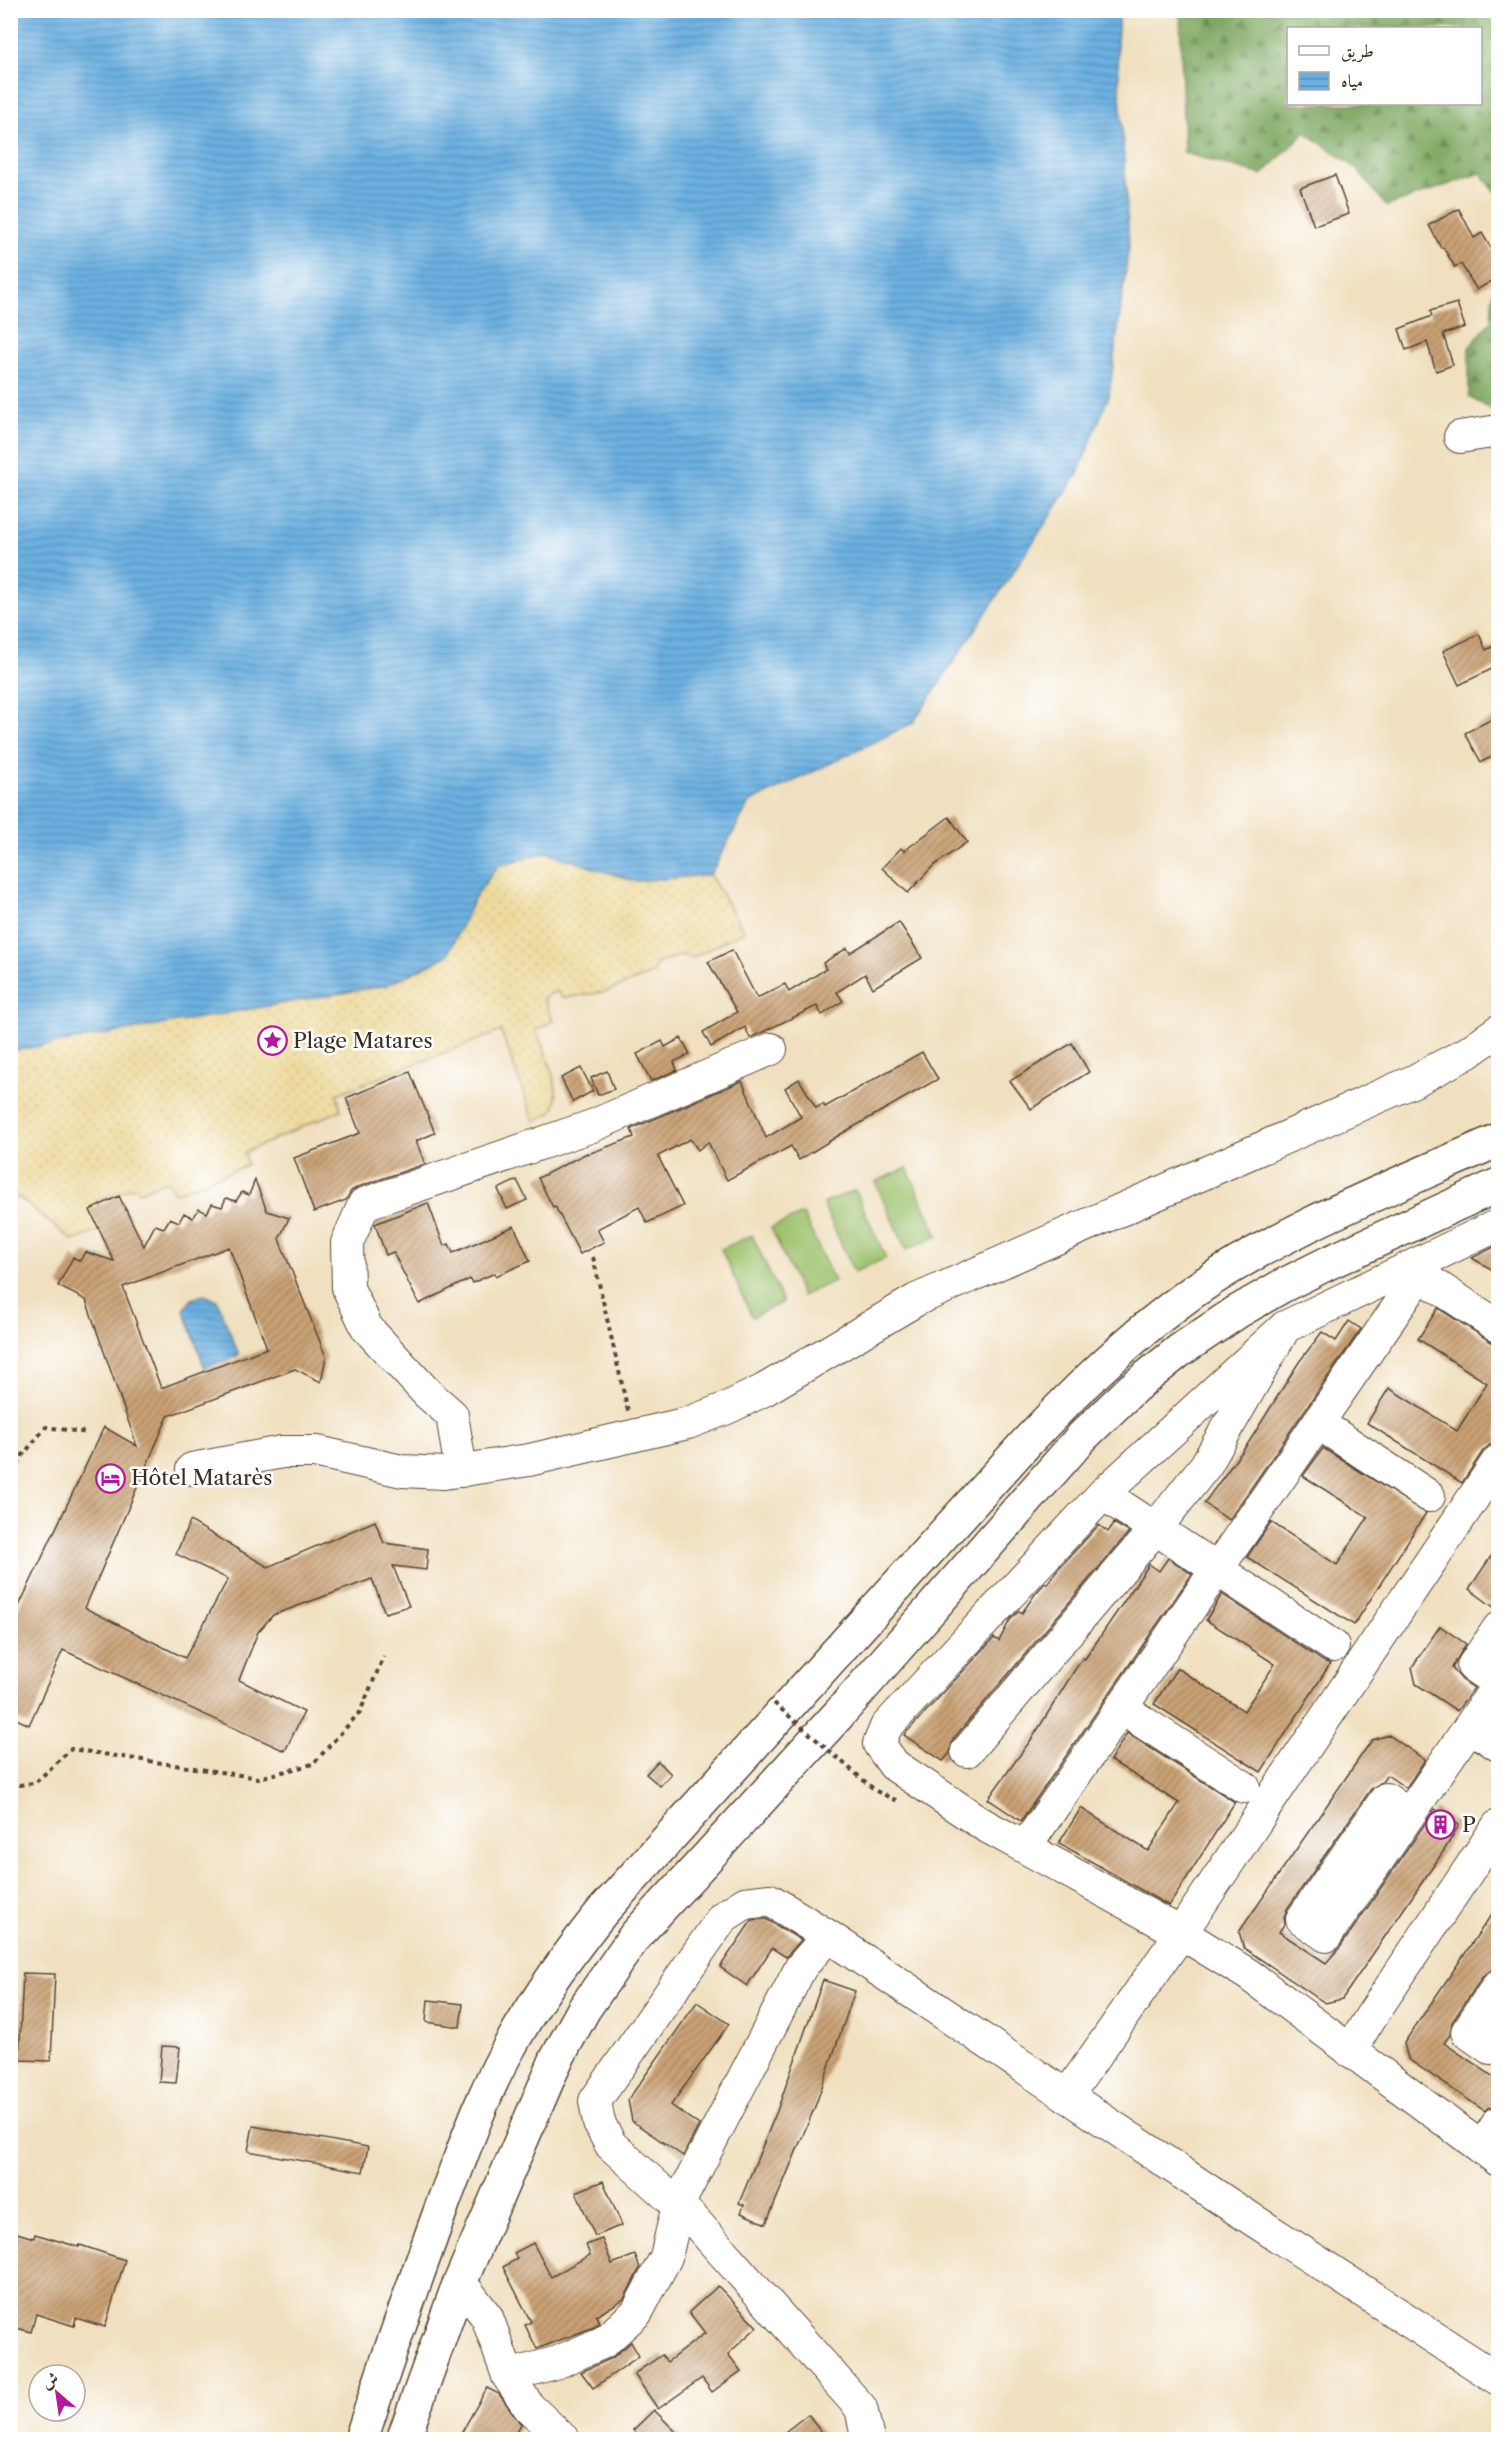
<svg xmlns="http://www.w3.org/2000/svg" width="1509" height="2450" viewBox="0 0 1509 2450" font-family="'Libre Caslon Text',Amiri,serif">
<style>
.grass{fill:#9ec26d;stroke:#6c7646;stroke-width:1.5}
.forest{fill:url(#forest-firs);stroke:#5c693f;stroke-width:1.5;fill-rule:evenodd}
.sand{fill:url(#sand-dots);stroke:#94825e;stroke-width:1.5}
.water{fill:url(#water-rules);stroke:#536d80;stroke-width:1.5}
.building{fill:url(#building-hatch);fill-rule:evenodd}
.lines{fill:none;stroke-linecap:round;stroke-linejoin:round}
.minor-casing{stroke:#564536;stroke-width:34}
.highway-casing{stroke:#564536;stroke-width:36}
.path{stroke:#564536;stroke-width:4;stroke-dasharray:4.5 4.5;stroke-linecap:butt}
.minor{stroke:#fff;stroke-width:32}
.highway{stroke:#fff;stroke-width:33}
.path-bridge{stroke:#564536;stroke-width:4;stroke-dasharray:4.5 4.5;stroke-linecap:butt}
.labels{text-anchor:middle;stroke-width:5;stroke-linejoin:round;paint-order:stroke}
.poi-label{font-size:21px;fill:#3b2a1e;stroke:#fff;text-anchor:start}
</style>
<defs>
<pattern id="forest-firs" width="22" height="20" patternUnits="userSpaceOnUse" patternTransform="scale(1.5)"><rect width="22" height="20" fill="#7ea860"/><path d="M5 1l3.5 6h-7zM16 11l3.5 6h-7z" fill="#68894f"/></pattern>
<pattern id="sand-dots" width="8" height="8" patternUnits="userSpaceOnUse" patternTransform="scale(1.5)"><rect width="8" height="8" fill="#eeda9e"/><path d="M2 2h.1M6 6h.1" fill="none" stroke="#cdbb88" stroke-width="1.8" stroke-linecap="round"/></pattern>
<pattern id="water-rules" width="6" height="5" patternUnits="userSpaceOnUse" patternTransform="scale(1.5)"><rect width="6" height="5" fill="#6bb0e1"/><path d="M0 2.5h6" fill="none" stroke="#598fb6"/></pattern>
<pattern id="building-hatch" width="6" height="6" patternUnits="userSpaceOnUse" patternTransform="scale(1.5)"><rect width="6" height="6" fill="#c9a174"/><path d="M-1 1l2-2M0 6l6-6M5 7l2-2" fill="none" stroke="#a4835f"/></pattern>
</defs>
<rect width="100%" height="100%" fill="#fff"/>
<filter id="ink" filterUnits="userSpaceOnUse"><feTurbulence type="fractalNoise" baseFrequency=".0167" numOctaves="2"/><feDisplacementMap in="SourceGraphic" scale="12" xChannelSelector="R" yChannelSelector="G"/><feConvolveMatrix kernelMatrix="1 2 1 2 8 2 1 2 1" color-interpolation-filters="sRGB"/></filter>
<filter id="wash" filterUnits="userSpaceOnUse"><feTurbulence type="fractalNoise" baseFrequency=".008" numOctaves="4" result="noise"/><feDisplacementMap in="SourceGraphic" scale="24" xChannelSelector="R" yChannelSelector="G"/><feGaussianBlur stdDeviation="1.35" result="paint"/><feColorMatrix in="noise" values="0 0 0 0 0 0 0 0 0 0 0 0 0 0 0 0 0 1.4 0 .05"/><feComposite in="paint" operator="in"/></filter>
<g filter="url(#wash)">
<rect width="100%" height="100%" fill="#f0e0c0"/>
<g class="grass">
<polygon points="907,1168 938,1236 906,1250 875,1182"/>
<polygon points="855,1190 886,1258 854,1272 823,1204"/>
<polygon points="803,1214 834,1281 802,1296 771,1228"/>
<polygon points="752,1235 783,1302 752,1317 721,1249"/>
</g>
<g class="forest">
<path d="M 1180,11 L 1498,11 L 1498,196 L 1481,173 L 1387,206 L 1355,167 L 1305,132 L 1262,175 L 1184,153 ZM 1288,28 L 1480,28 L 1480,104 L 1288,104 Z"/>
<polygon points="1498,287 1498,413 1469,397 1469,348 1491,321 1493,291"/>
</g>
<path class="sand" d="M 546,852 L 634,881 L 710,875 L 744,931 L 692,958 L 681,955 L 656,964 L 654,973 L 605,992 L 563,998 L 556,991 L 543,998 L 553,1021 L 536,1030 C 543,1048 567,1097 551,1112 C 547,1116 539,1118 534,1121 L 501,1031 L 337,1094 L 341,1110 L 245,1152 L 247,1165 L 175,1193 L 166,1181 L 139,1192 L 136,1186 L 97,1201 L 106,1228 L 73,1241 L 17,1196 L 11,1203 L 11,1051 L 387,985 L 447,956 L 476,895 L 498,866 Z"/>
<g class="water">
<polygon points="11,10 1119,11 1117,44 1129,245 1109,395 1078,474 913,723 749,803 710,875 634,881 546,852 498,866 476,895 447,956 387,985 11,1051"/>
<polygon points="204,1295 217,1300 239,1355 205,1368 184,1310 192,1299"/>
</g>
<g id="blocks">
<g class="building">
<polygon points="1335,175 1349,214 1314,226 1300,188"/>
<polygon points="1459,209 1474,238 1482,233 1498,260 1498,277 1477,290 1461,264 1455,267 1443,247 1441,248 1429,225"/>
<polygon points="1457,303 1465,327 1443,334 1453,365 1436,371 1427,342 1406,350 1399,329 1432,316 1430,311"/>
<polygon points="1479,634 1486,650 1498,644 1498,666 1459,685 1443,651"/>
<polygon points="1498,716 1498,754 1481,762 1465,733"/>
<polygon points="949,817 967,842 932,867 908,893 882,868 901,848 904,851"/>
<polygon points="899,922 922,958 873,988 865,974 837,992 843,1001 822,1015 817,1006 750,1038 745,1027 711,1047 703,1032 737,1012 708,962 732,950 757,998 785,984 789,992 826,969 823,963 847,948 850,953"/>
<polygon points="681,1038 690,1054 674,1062 677,1070 651,1081 637,1054 662,1041 665,1047"/>
<polygon points="1072,1043 1089,1072 1031,1109 1010,1081"/>
<polygon points="922,1052 938,1079 841,1134 799,1160 791,1146 727,1180 708,1142 698,1150 690,1139 658,1156 683,1206 647,1223 639,1207 597,1229 604,1242 580,1254 555,1206 553,1207 538,1178 587,1153 588,1154 634,1137 631,1129 742,1081 766,1138 801,1117 785,1088 799,1079 816,1108 823,1104 825,1107"/>
<polygon points="581,1068 593,1091 573,1102 561,1078"/>
<polygon points="607,1071 614,1089 598,1095 591,1078"/>
<polygon points="410,1072 435,1133 416,1141 425,1164 358,1187 351,1191 346,1200 314,1212 294,1158 360,1133 346,1098"/>
<path d="M 255,1180 L 267,1211 L 289,1218 L 279,1239 L 326,1357 L 321,1382 L 295,1369 L 168,1416 L 85,1608 L 185,1658 L 228,1579 L 176,1554 L 190,1521 L 268,1567 L 375,1521 L 384,1543 L 428,1549 L 426,1570 L 393,1566 L 409,1606 L 385,1613 L 372,1579 L 273,1615 L 258,1632 L 239,1680 L 304,1712 L 285,1751 L 63,1650 L 29,1725 L 10,1716 L 10,1625 L 104,1427 L 137,1446 L 86,1300 L 58,1286 L 73,1257 L 80,1261 L 85,1252 L 114,1261 L 90,1210 L 119,1196 L 144,1246 L 155,1225 L 164,1228 L 170,1218 L 179,1222 L 184,1213 L 193,1218 L 199,1209 L 207,1213 L 212,1204 L 222,1207 L 226,1198 L 236,1201 L 242,1192 L 249,1195 ZM 229,1247 L 267,1348 L 161,1388 L 123,1287 Z"/>
<polygon points="517,1180 527,1200 507,1209 498,1189"/>
<polygon points="428,1203 444,1246 449,1244 453,1253 514,1226 530,1261 496,1276 495,1273 472,1283 470,1279 419,1304 393,1252 386,1255 375,1224"/>
<polygon points="1498,1245 1498,1273 1472,1258"/>
<polygon points="1438,1308 1498,1346 1498,1443 1490,1445 1483,1451 1462,1483 1367,1423 1389,1388 1457,1431 1487,1383 1418,1339"/>
<polygon points="1349,1321 1361,1329 1229,1520 1204,1503 1249,1442 1299,1362 1322,1332 1336,1341"/>
<polygon points="1323,1448 1426,1513 1354,1625 1247,1557 1271,1522 1337,1565 1368,1517 1303,1476"/>
<polygon points="1114,1523 1129,1532 953,1739 950,1753 943,1761 904,1735 994,1638 999,1641 1010,1620 1019,1611 1022,1613 1035,1594 1045,1583 1047,1584 1057,1570 1099,1525 1108,1532"/>
<polygon points="1498,1546 1498,1610 1469,1589"/>
<polygon points="1168,1558 1192,1574 1021,1821 988,1799 1033,1737 1074,1671 1083,1658 1085,1659 1148,1566 1149,1564 1159,1571"/>
<polygon points="1222,1594 1323,1661 1330,1664 1261,1772 1154,1704 1177,1668 1244,1711 1275,1664 1206,1620"/>
<polygon points="1440,1626 1466,1644 1452,1668 1462,1680 1474,1688 1457,1711 1416,1684 1412,1667"/>
<polygon points="1127,1733 1235,1802 1169,1906 1059,1843 1081,1808 1148,1851 1179,1803 1110,1760"/>
<polygon points="1389,1735 1425,1760 1406,1788 1387,1775 1382,1782 1371,1789 1287,1909 1284,1917 1285,1923 1279,1932 1326,1963 1341,1946 1435,1809 1459,1825 1445,1849 1342,1999 1325,2003 1244,1948 1239,1932 1372,1740"/>
<polygon points="658,1761 671,1774 660,1786 646,1774"/>
<polygon points="1498,1905 1498,1963 1494,1969 1483,1976 1452,2022 1450,2035 1444,2043 1498,2080 1498,2105 1490,2107 1485,2111 1408,2059 1404,2043"/>
<polygon points="766,1919 801,1940 786,1957 772,1948 747,1986 720,1967 752,1920"/>
<polygon points="23,1973 55,1974 51,2061 19,2060"/>
<polygon points="823,1980 855,1991 816,2104 766,2224 741,2213 744,2205 739,2203 777,2111"/>
<polygon points="428,2000 463,2004 460,2027 426,2022"/>
<polygon points="697,2002 729,2024 671,2105 699,2125 683,2156 632,2121 628,2100"/>
<polygon points="162,2046 180,2047 176,2083 159,2082"/>
<polygon points="253,2126 368,2147 363,2172 248,2151"/>
<polygon points="603,2181 622,2225 595,2236 576,2192"/>
<polygon points="10,2231 34,2238 35,2234 79,2247 80,2245 125,2260 105,2327 76,2318 74,2326 36,2314 31,2332 10,2326"/>
<polygon points="602,2239 612,2264 635,2255 640,2268 624,2299 596,2316 599,2322 594,2327 537,2349 525,2325 531,2322 503,2267 517,2259 514,2253 533,2243 551,2277 590,2255 586,2245"/>
<polygon points="718,2286 757,2327 728,2354 741,2371 712,2392 702,2378 658,2409 634,2374 662,2355 667,2362 705,2333 689,2312"/>
<polygon points="631,2342 639,2356 593,2388 581,2372 612,2358"/>
<polygon points="487,2388 499,2394 521,2424 513,2439 458,2439"/>
<polygon points="654,2410 683,2439 642,2439 633,2430"/>
<polygon points="808,2414 827,2439 776,2439"/>
</g>
</g>
</g>
<g filter="url(#ink)">
<use href="#blocks" fill-opacity="0" stroke="#564536" stroke-width="1.5"/>
<g class="lines">
<defs>
<g id="minor">
<polyline points="1460,437 1498,431"/>
<polyline points="1409,1268 1498,1326"/>
<polyline points="1285,1327 1103,1494 886,1727 879,1744 894,1765 984,1825 1181,1933 1249,1975 1498,2160"/>
<polyline points="1318,1423 1429,1496"/>
<polyline points="192,1469 282,1452 318,1452 402,1471 444,1473 529,1460 688,1423 727,1408 764,1390 916,1300 1414,1081 1467,1053 1498,1031"/>
<polyline points="461,1471 452,1415 427,1393 367,1328 348,1288 347,1243 364,1204 592,1126 771,1049"/>
<polyline points="1103,1494 1333,1646"/>
<polyline points="1498,1629 1473,1666 1498,1683"/>
<polyline points="1121,1708 1244,1787"/>
<polyline points="1471,1727 1498,1745"/>
<polyline points="967,1751 1155,1529 1206,1465 1285,1327 1498,1225"/>
<polyline points="1409,1815 1386,1799 1302,1919 1326,1936 1498,1685"/>
<polyline points="1026,1846 1420,1275"/>
<polyline points="1498,1986 1467,2032 1490,2048 1498,2036"/>
<polyline points="1350,2051 1370,2018 1498,1826"/>
<polyline points="1067,2096 1181,1933 1498,1461"/>
<polyline points="1482,2148 1498,2123"/>
<polyline points="460,2282 487,2317 508,2376 529,2407 564,2440"/>
<polyline points="508,2376 558,2362 604,2342 637,2312 666,2257 678,2205 801,1967 828,1936"/>
<polyline points="868,2440 861,2408 693,2219 611,2145 599,2123 595,2101 723,1917 745,1903 770,1900 828,1936 1224,2201 1498,2379"/>
</g>
<g id="highway">
<path d="M 361,2440 C 387,2358 416,2278 445,2198 C 464,2150 480,2101 505,2055 C 533,2003 565,1958 602,1912 L 1026,1443 C 1078,1388 1132,1335 1194,1291 C 1287,1227 1396,1186 1498,1140"/>
<polyline points="403,2440 456,2292 556,2060 584,2009 635,1936 839,1714 1083,1436 1133,1388 1179,1351 1237,1312 1282,1286 1328,1263 1498,1185"/>
</g>
</defs>
<use href="#minor" class="minor-casing"/>
<use href="#highway" class="highway-casing"/>
<g class="path">
<polyline points="593,1257 628,1411"/>
<polyline points="10,1481 22,1456 46,1427 88,1433"/>
<polyline points="10,1786 35,1783 71,1749 259,1778 313,1764 360,1712 384,1656"/>
<polyline points="876,1791 900,1802"/>
</g>
<use href="#minor" class="minor"/>
<use href="#highway" class="highway"/>
<polyline class="path-bridge" points="774,1703 876,1791"/>
</g>
</g>
<defs>
<symbol id="sight-ring" viewBox="-11 -11 22 22"><circle r="9.5" fill="#fff" stroke="#b5179e" stroke-width="1.5"/><path d="M0-6L1.8-2.2L6-1.7L2.9 1.2L3.7 5.4L0 3.3L-3.7 5.4L-2.9 1.2L-6-1.7L-1.8-2.2Z" fill="#b5179e"/></symbol>
<symbol id="hotel-ring" viewBox="-11 -11 22 22"><circle r="9.5" fill="#fff" stroke="#b5179e" stroke-width="1.5"/><path d="M-6-4.5h1.5V1H6V5H4.5V3h-9V5H-6ZM-4 0a1.8 1.8 0 1 1 3.6 0ZM.5 0V-2.5h3Q6-2.5 6 0Z" fill="#b5179e"/></symbol>
<symbol id="building-ring" viewBox="-11 -11 22 22"><circle r="9.5" fill="#fff" stroke="#b5179e" stroke-width="1.5"/><path d="M-4-6H4V6H1V3H-1V6H-4ZM-2.5-4.3h1.7v1.8h-1.7ZM.8-4.3h1.7v1.8H.8ZM-2.5-1h1.7V.8h-1.7ZM.8-1h1.7V.8H.8Z" fill="#b5179e"/></symbol>
</defs>
<g fill-rule="evenodd">
<use href="#sight-ring" x="256" y="1024" width="33" height="33"/>
<use href="#hotel-ring" x="94" y="1462" width="33" height="33"/>
<use href="#building-ring" x="1424" y="1808" width="33" height="33"/>
</g>
<g class="labels">
<g class="poi-label">
<text x="293" y="1048">Plage Matares</text>
<text x="131" y="1485">Hôtel Matarès</text>
<text x="1462" y="1832">P</text>
</g>
</g>
<rect width="1509" height="2450" fill="none" stroke="#fff" stroke-width="36"/>
<rect x="1287" y="27" width="195" height="78" fill="#ffffff" stroke="#b1aaa5" stroke-width="1.5"/>
<rect x="1299" y="46" width="30" height="9" fill="#ffffff" stroke="#b1aaa5" stroke-width="1.5"/>
<text x="1341" y="57" font-size="18" fill="#3b2a1e">طريق</text>
<rect x="1299" y="72" width="30" height="18" fill="url(#water-rules)" stroke="#b1aaa5" stroke-width="1.5"/>
<text x="1341" y="87" font-size="18" fill="#3b2a1e">مياه</text>
<g transform="translate(57 2393) rotate(331)"><circle r="28" fill="#ffffff" stroke="#b1aaa5" stroke-width="1.5"/>
<path d="M0-4.5L10 22L0 15L-10 22Z" fill="#b5179e"/>
<text y="-9" font-size="16" font-weight="bold" text-anchor="middle" fill="#3b2a1e">ش</text>
</g>
</svg>
